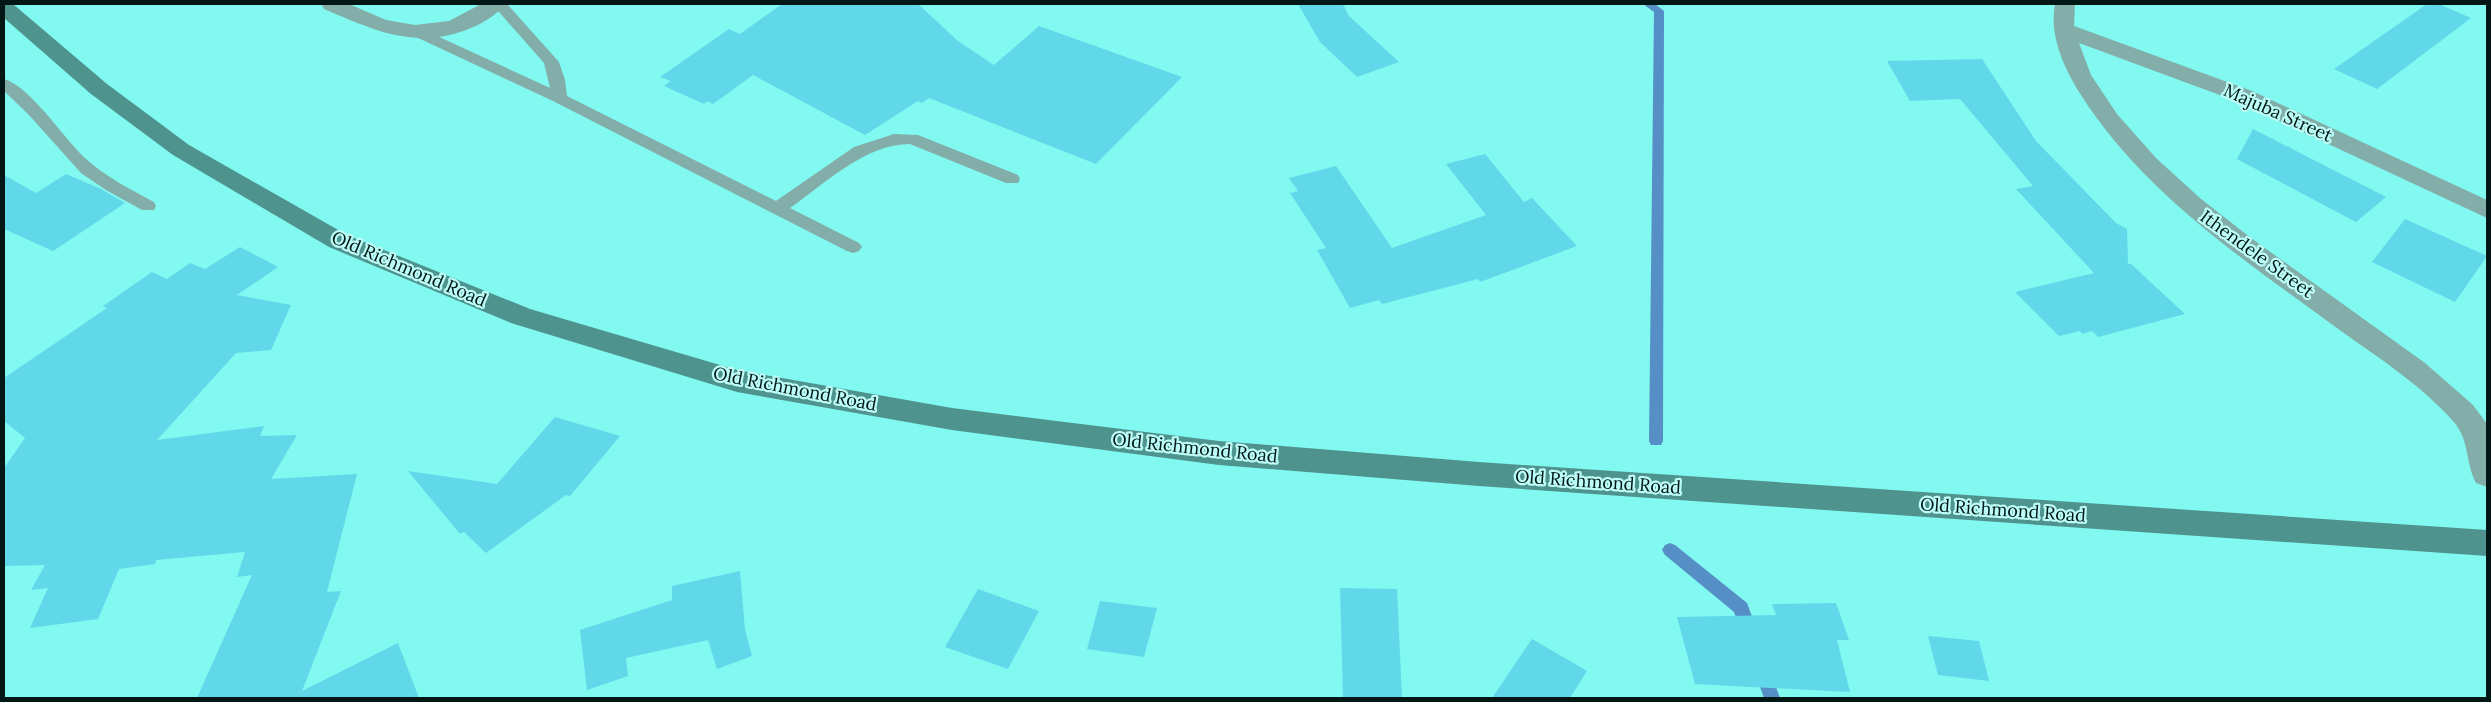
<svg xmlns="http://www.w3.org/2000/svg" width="2491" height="702" viewBox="0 0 2491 702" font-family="Lora,serif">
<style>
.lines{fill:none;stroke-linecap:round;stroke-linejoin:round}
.stream{fill:#568fc6;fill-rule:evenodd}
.building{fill:#61d8ea}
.lane{fill:#83ada9;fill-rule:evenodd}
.street{fill:#83ada9;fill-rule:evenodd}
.secondary{fill:#4f938e;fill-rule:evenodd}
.labels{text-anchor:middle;stroke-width:4.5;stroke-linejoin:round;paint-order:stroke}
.street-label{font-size:18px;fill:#001715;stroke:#bcfdf7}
</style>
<rect width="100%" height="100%" fill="#81f8f0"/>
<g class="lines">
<g class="stream">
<polygon points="1643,4 1655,4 1664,11 1663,441 1661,445 1651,445 1649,441 1654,12"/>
<polygon points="1670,543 1675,545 1747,603 1758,633 1756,638 1750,640 1744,638 1734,612 1665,555 1662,550 1665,545"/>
<polygon points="1762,663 1768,665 1780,698 1764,698 1754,670 1756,665"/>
</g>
</g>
<g class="building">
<polygon points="782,4 918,4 958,41 994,65 1039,26 1182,77 1096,164 929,98 922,103 918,101 865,135 753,75 713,104 707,101 704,104 664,86 671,81 660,77 729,29 740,34"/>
<polygon points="1298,4 1343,4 1349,16 1399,62 1357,77 1320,42"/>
<polygon points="2427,4 2439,4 2471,18 2377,89 2334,69"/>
<polygon points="1982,59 2036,141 2116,223 2127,229 2128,264 2131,264 2185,314 2098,337 2092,331 2082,334 2080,331 2059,336 2015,292 2094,273 2016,189 2033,186 1960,99 1910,101 1887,61"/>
<polygon points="2253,129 2386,197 2356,222 2237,159"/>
<polygon points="1485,154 1524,202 1532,198 1577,246 1480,282 1478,279 1382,304 1379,300 1350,308 1317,250 1326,248 1290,193 1298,191 1289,178 1336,166 1392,248 1486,215 1446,164"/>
<polygon points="66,174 101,189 125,203 53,251 4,229 4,175 36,193"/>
<polygon points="2405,219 2487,256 2455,302 2372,262"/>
<polygon points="240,247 278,267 237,295 291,305 271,350 236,353 157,440 264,426 260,436 297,435 271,479 357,474 327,592 341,591 302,691 398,643 419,698 197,698 252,575 237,577 245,552 156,560 155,564 119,569 98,619 30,628 48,588 31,590 45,565 4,566 4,468 25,438 4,421 4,378 107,308 103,306 152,272 167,279 190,263 205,269"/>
<polygon points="555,417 620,436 570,496 566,495 486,553 464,532 460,534 408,471 497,484"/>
<polygon points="740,571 745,630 752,656 717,669 708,640 626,658 628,676 587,690 580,630 672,600 672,586"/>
<polygon points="1340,588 1397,589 1402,698 1343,698"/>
<polygon points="978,589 1039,611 1008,669 945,647"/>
<polygon points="1100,601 1157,608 1144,657 1087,649"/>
<polygon points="1836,603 1849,640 1837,640 1850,692 1695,684 1677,617 1776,615 1772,604"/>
<polygon points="1928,636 1979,641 1989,681 1938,675"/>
<polygon points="1532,639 1587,671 1570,698 1492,698"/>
</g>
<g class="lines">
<g class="lane">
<path d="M 492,4 L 507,4 L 559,62 L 565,80 L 567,96 L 776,201 L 854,147 L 894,134 L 918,135 L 1018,175 L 1020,179 L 1018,183 L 1006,183 L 910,144 C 865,144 826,183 790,208 L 859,243 L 862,247 L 859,251 L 853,253 L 847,251 L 553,101 L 414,36 L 412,33 L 419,29 L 424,30 L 550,88 L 544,63 Z"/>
<path d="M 4,79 C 30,86 65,140 86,159 C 106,177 130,189 154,202 L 156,206 L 154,210 L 142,210 L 106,190 L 81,173 L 29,115 L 4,91 Z"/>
</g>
<g class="street">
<path d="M 321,4 L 349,4 L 386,20 L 415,25 L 449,21 L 481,4 L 505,4 C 497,15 483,23 471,28 C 416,51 374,30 324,9 Z"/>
<path d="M 2055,4 L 2075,4 L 2074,26 L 2252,91 L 2487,200 L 2487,218 L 2236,101 L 2079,43 L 2091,75 L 2117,114 L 2156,158 L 2201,199 L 2251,238 L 2425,363 L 2473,405 L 2487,424 L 2487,487 L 2476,483 C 2465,462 2470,440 2453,421 C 2421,385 2379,358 2341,331 C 2247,262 2145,195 2081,95 C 2064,68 2049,36 2055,4 Z"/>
</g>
<polygon class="secondary" points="4,4 13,4 107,84 189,145 347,235 530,309 737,370 952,408 1219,441 1479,462 2487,530 2487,556 1479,486 1219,465 952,430 737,392 511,323 329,247 173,155 91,94 4,18"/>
</g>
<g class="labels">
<g class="street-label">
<text transform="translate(2278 113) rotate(24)" y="6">Majuba Street</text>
<text transform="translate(2257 254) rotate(36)" y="6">Ithendele Street</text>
<text transform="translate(409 269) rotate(23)" y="6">Old Richmond Road</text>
<text transform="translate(795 389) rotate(11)" y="6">Old Richmond Road</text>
<text transform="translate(1195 448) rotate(6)" y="6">Old Richmond Road</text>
<text transform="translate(1598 482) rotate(4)" y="6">Old Richmond Road</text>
<text transform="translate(2003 510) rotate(4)" y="6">Old Richmond Road</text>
</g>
</g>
<rect width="2491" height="702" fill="none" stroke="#001715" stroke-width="10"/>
</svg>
